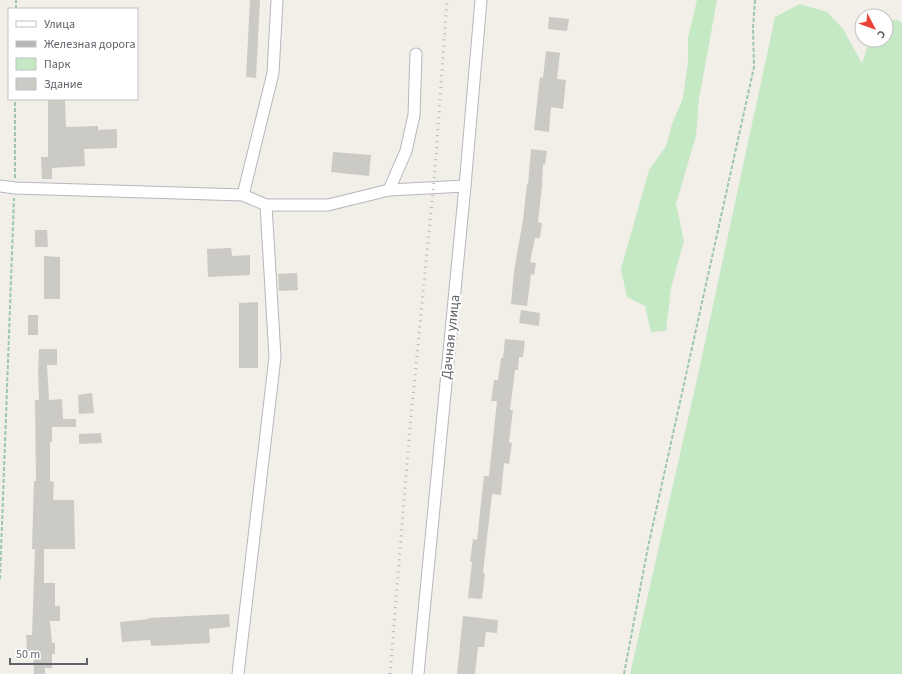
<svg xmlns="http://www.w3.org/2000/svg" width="902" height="674" viewBox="0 0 902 674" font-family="'Source Sans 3',sans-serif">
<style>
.green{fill:#c5e8c5}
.building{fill:#cccac5}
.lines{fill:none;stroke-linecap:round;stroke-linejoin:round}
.minor-casing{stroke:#b5b8bc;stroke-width:13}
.path{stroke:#9cc7a9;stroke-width:2;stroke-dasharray:4 2;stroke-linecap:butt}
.minor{stroke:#fff;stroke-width:11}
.rail{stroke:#b6b7b8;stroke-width:3;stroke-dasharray:1 5;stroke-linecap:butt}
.labels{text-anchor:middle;stroke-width:4;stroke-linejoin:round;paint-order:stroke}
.street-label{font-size:14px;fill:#5f6368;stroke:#fff}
</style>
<rect width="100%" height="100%" fill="#f1efe8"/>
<g class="green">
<polygon points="697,0 717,0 699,99 696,136 676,204 684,241 671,288 666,331 651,332 645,306 627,297 621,269 649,170 666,146 672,124 683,98 688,62 688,38"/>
<polygon points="800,4 827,12 843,29 862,63 870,40 886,40 886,20 898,20 902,23 902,674 630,674 698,375 775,17"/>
</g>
<g class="building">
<polygon points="250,0 260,0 256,78 246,77"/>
<polygon points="549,17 569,19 567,31 548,29"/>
<polygon points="546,51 560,53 557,79 566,80 563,109 551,107 549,132 534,130 540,77 543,78"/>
<polygon points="48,99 65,99 66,127 98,126 98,130 117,129 117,148 84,149 85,166 52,168 52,179 42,179 41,157 48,157"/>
<polygon points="531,149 547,151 545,165 543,164 542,186 538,222 542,223 540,238 535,238 530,262 536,263 534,275 531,274 527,306 511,304 514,271 523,220 527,184 528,184"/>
<polygon points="333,152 371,155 369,176 331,172"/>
<polygon points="35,230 47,230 48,247 35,247"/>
<polygon points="231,248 232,256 250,255 250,275 208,277 207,249"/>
<polygon points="44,256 60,257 60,299 44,299"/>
<polygon points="297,273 298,290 279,291 278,274"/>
<polygon points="258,302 258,368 239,368 239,303"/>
<polygon points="521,310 540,313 539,326 519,323"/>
<rect x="28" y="315" width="10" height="20"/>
<polygon points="505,339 525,341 523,357 519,357 518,370 515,370 510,410 513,410 509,442 512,443 509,464 504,463 501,495 492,494 483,573 485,574 482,599 468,598 472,562 470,562 473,539 477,540 484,476 489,476 497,401 491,401 494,380 498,380 501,358 503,358"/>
<polygon points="39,349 57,349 57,365 47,365 49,400 62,399 63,419 76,419 76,427 52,427 52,442 50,442 50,481 54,482 53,500 74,500 75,549 44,549 44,583 55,583 55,606 60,606 60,621 50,621 52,643 55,643 55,654 52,654 52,668 45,668 45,674 34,674 33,651 27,651 26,635 32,635 35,549 32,549 34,481 36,481 35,400 39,400 38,371"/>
<polygon points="92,393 94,413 79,414 78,395"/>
<polygon points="101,433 102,443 79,444 79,434"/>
<polygon points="229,614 230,627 209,629 210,643 151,646 150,640 122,642 120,622 149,619 149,618"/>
<polygon points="463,616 498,620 497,633 486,632 484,647 478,647 475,674 457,674"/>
</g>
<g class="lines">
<defs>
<g id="minor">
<polyline points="0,186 15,188 243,195 266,205 275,357 238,674"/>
<polyline points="389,190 406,151 414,115 416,54"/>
<polyline points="243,195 273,73 277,0"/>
<polyline points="266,205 328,205 389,190 465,186"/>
<polyline points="418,674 465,186 481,0"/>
</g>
</defs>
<use href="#minor" class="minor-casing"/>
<g class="path">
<polyline points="16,9 16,0"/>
<polyline points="15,178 15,99"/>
<polyline points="0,579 14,198"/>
<polyline points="624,674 648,547 754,67 753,28 755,0"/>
</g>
<use href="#minor" class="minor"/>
<polyline class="rail" points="390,674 410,427 435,170 447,0"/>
</g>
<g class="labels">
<g class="street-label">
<text transform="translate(450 337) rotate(-84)" y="5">Дачная улица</text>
</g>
</g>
<rect x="8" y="8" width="130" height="92" fill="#ffffff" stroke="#bfc1c3"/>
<rect x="16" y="21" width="20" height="6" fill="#ffffff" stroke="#bfc1c3"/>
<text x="44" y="28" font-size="12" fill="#5f6368">Улица</text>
<rect x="16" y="41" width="20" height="6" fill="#b6b7b8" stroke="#bfc1c3"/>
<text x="44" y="48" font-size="12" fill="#5f6368">Железная дорога</text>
<rect x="16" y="58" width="20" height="12" fill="#c5e8c5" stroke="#bfc1c3"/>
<text x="44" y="68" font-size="12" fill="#5f6368">Парк</text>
<rect x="16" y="78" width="20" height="12" fill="#cccac5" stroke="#bfc1c3"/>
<text x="44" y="88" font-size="12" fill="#5f6368">Здание</text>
<g transform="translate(874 28) rotate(131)"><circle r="19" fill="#ffffff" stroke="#bfc1c3"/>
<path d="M0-3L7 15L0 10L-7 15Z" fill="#ea4335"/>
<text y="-6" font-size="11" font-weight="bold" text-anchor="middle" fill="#5f6368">С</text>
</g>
<path d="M10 658v6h77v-6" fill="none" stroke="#5f6368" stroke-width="2"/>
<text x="16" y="658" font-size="12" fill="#5f6368" stroke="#ffffff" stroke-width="3" paint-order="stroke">50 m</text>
</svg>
